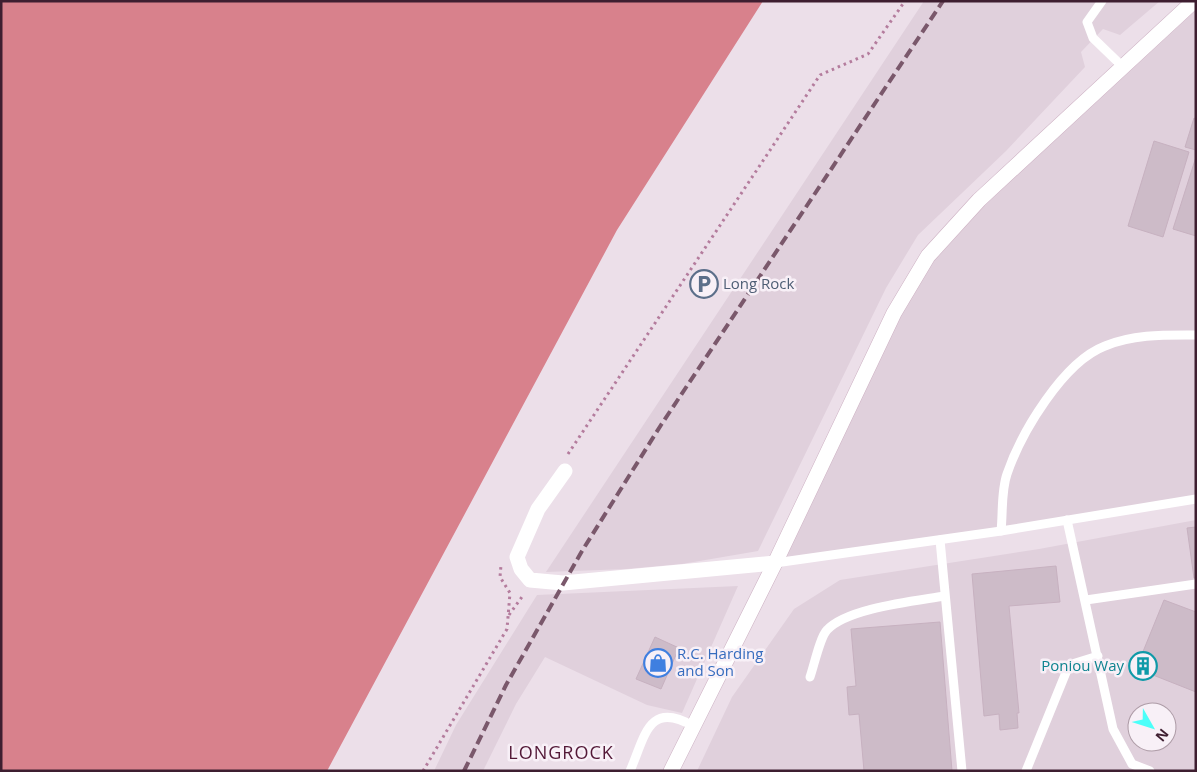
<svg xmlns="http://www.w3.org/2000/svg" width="1197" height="772" viewBox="0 0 1197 772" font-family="'Open Sans',sans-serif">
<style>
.built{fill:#e0d0dc;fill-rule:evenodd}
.water{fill:#d8818c}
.building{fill:#cdbbc8;stroke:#c7b1c0}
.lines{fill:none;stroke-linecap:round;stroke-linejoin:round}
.secondary-casing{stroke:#cdb1c3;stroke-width:16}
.path{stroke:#b47c9d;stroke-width:3;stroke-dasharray:2.5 4;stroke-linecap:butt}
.lane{stroke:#fff;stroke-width:9}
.street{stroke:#fff;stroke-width:15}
.secondary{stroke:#fff;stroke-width:15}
.rail{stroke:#7a586b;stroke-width:4;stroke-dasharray:10 5;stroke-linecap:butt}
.labels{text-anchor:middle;stroke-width:5;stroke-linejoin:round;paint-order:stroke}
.service-label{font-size:15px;fill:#4e5e75;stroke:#f8f0f7;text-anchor:start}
.shop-label{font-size:15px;fill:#366cbe;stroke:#f8f0f7;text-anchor:start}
.culture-label{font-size:15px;fill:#0d838f;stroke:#f8f0f7;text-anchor:end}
.quarter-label{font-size:18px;letter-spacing:1px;fill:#531837;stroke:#f8f0f7}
</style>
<rect width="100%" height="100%" fill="#ecdfe9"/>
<g class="built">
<polygon points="924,1 1160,1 1120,35 1103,29 1081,52 1085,67 1006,151 918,235 886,288 758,551 682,564 627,569 546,572"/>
<polygon points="1196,1 1196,499 775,563 928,256"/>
<path d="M 1196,520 L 1196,771 L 697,771 L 732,697 L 794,609 L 840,580 L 1039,549 ZM 1137,712 L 1167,712 L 1167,742 L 1137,742 Z"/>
<polygon points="738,586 682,713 647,705 545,657 516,704 483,771 434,771 456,725 537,595"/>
</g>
<polygon class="water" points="1,1 763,1 617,230 327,771 1,771"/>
<g class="building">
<polygon points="1194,118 1196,119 1196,150 1185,147"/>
<polygon points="1154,141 1189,152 1163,237 1128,226"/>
<polygon points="1196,157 1196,236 1173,229"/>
<polygon points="1196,527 1196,578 1194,578 1187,528"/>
<polygon points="1056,566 1060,602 1009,606 1019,713 1017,713 1018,728 1000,730 999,714 984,716 972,574"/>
<polygon points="1164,600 1196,612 1196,692 1153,675 1157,666 1140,659"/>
<polygon points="940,622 952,771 864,771 859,714 849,715 847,687 856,686 851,629"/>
<polygon points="655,637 679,648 661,689 636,679"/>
</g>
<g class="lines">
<defs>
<polyline id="secondary" points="671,771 775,563 894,313 928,256 979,200 1194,1"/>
</defs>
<use href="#secondary" class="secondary-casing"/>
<g class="path">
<polyline points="568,454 820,75 868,54 905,1"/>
<polyline points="509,615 524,594"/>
<polyline points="423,771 507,629 510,593 500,577 501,565"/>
</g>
<g class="lane">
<polyline points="1102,1 1087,22 1093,38 1123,67"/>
<polyline points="1067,520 1113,729 1132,764 1150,771"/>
<path d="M 1001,531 C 1003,513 1001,491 1007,474 C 1021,433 1063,362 1105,346 C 1134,334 1165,335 1196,335"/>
<polyline points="940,540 962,771"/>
<polyline points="775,563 1001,531 1196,499"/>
<polyline points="1086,600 1196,584"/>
<path d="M 810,677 C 814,666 820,637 827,630 C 847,608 915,601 944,596"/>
<path d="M 630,771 C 645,737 648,700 693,726"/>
<polyline points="1026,771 1069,665 1098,656"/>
</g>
<polyline class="street" points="565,471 538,509 517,557 521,569 530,580 563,583 775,563"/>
<use href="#secondary" class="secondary"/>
<polyline class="rail" points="464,771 506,685 582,551 661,425 943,1"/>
</g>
<defs>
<symbol id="parking-ring" viewBox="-11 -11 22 22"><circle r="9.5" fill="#f8f0f7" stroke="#5c6f8a" stroke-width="1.5"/><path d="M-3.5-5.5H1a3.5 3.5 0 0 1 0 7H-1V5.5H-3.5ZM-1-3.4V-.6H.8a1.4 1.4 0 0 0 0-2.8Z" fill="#5c6f8a"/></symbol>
<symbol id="shop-ring" viewBox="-11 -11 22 22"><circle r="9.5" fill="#f8f0f7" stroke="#3f7fe0" stroke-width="1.5"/><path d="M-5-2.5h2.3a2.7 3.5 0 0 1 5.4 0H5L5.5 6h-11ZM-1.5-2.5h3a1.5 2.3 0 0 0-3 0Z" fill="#3f7fe0"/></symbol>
<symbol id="building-ring" viewBox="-11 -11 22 22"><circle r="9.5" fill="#f8f0f7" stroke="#0f9aa8" stroke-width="1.5"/><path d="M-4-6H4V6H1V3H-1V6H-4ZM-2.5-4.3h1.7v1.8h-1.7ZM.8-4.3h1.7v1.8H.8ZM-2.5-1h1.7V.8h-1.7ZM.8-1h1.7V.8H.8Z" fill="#0f9aa8"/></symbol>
</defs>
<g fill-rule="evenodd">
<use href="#parking-ring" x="688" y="268" width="32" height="32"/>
<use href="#shop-ring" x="642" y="647" width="32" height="32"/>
<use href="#building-ring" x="1127" y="650" width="32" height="32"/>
</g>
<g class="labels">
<g class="service-label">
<text x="723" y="289">Long Rock</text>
</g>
<g class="shop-label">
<text x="677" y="659">R.C. Harding<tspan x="677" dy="17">and Son</tspan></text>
</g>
<g class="culture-label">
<text x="1124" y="671">Poniou Way</text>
</g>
<g class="quarter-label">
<text x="561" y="759">LONGROCK</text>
</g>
</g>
<rect width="1197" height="772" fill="none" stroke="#3e1e30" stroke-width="5"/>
<g transform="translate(1152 727) rotate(129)"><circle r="24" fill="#f8f0f7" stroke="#ae9ca7"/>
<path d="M0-4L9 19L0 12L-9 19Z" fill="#4bfff9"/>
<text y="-8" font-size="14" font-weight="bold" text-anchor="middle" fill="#3e1e30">N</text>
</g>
</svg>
